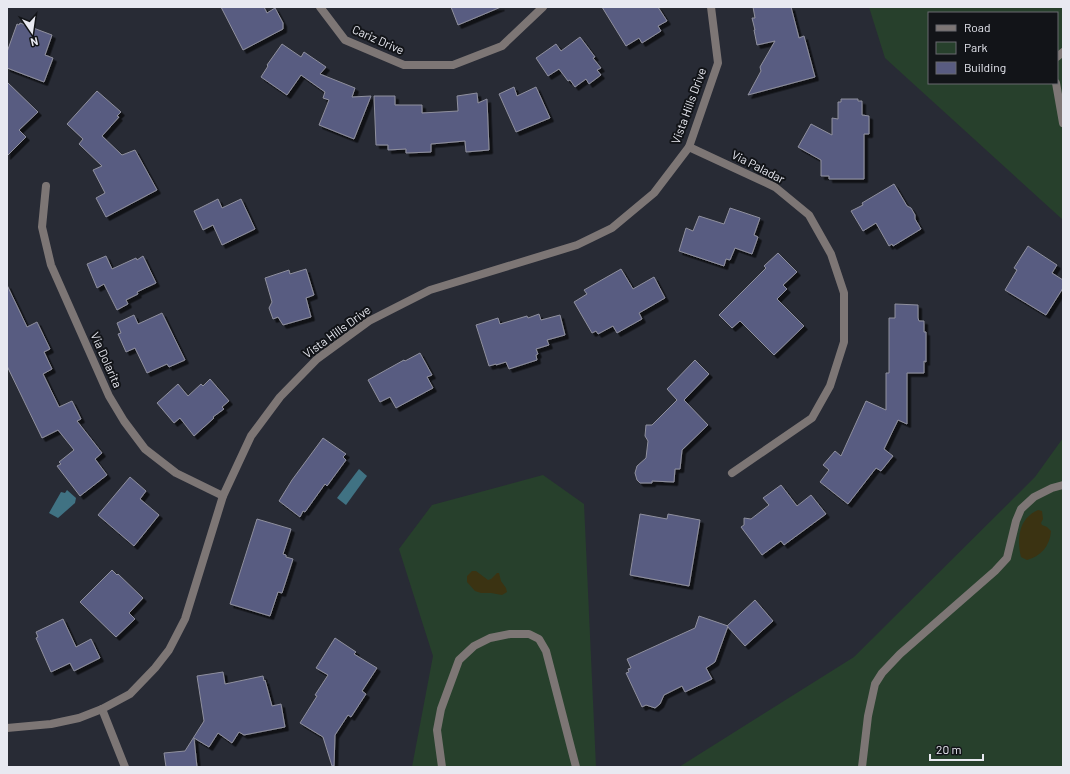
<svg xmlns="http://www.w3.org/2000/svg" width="1070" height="774" viewBox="0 0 1070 774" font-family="Barlow,sans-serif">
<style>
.green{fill:#27402c;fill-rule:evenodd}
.sand{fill:#3b3312}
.water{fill:#407283}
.building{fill:#595c81;stroke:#8f909e;filter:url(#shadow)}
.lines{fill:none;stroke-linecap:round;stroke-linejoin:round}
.service{stroke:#7d7675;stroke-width:8}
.minor{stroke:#7d7675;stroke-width:8}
.labels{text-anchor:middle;stroke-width:4;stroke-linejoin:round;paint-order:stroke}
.street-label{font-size:12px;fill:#e8e9f1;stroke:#121418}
</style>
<defs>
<filter id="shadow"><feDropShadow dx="3.5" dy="3.5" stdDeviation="0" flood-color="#0009"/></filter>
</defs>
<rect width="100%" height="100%" fill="#282b35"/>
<g class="green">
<path d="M 869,7 L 1063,7 L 1063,220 L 885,58 ZM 929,13 L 1057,13 L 1057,83 L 929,83 Z"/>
<polygon points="1063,438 1063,767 679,767 854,657 1035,477"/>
<polygon points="543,475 584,504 596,767 412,767 433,656 399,549 432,505"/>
</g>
<g class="sand">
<path d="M 1038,510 L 1042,511 L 1043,519 L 1041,523 L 1042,525 L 1047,527 L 1051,531 C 1050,546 1041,556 1027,560 L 1021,557 C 1017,539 1018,519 1038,510 Z"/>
<polygon points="472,571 476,571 488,580 491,579 497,573 499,573 501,581 506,588 507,592 502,595 491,593 481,593 475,591 467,582 467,576"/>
</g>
<g class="water">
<polygon points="359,469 367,476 346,505 337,498"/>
<polygon points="67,490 76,498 75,503 58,518 49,513 61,492 65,493"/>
</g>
<g class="building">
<polygon points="221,7 264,7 267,13 275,8 283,23 283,29 243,50"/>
<polygon points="451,7 501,7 458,25"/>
<polygon points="602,7 658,7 667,21 658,26 661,31 642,43 639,38 626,46"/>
<polygon points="753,7 791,7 799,38 804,36 815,77 748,95 761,71 760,67 775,41 757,45 754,30 755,30 752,18 755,18"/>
<polygon points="20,23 52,35 45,55 53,58 44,82 7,68 7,52 17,24 19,25"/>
<polygon points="580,37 595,57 593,58 601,68 597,70 601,75 589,84 586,79 575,87 570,80 568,81 559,69 548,76 536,58 556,44 561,51"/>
<polygon points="282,44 301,57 304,52 326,67 320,74 355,88 352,97 371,96 354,139 319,125 329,100 323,98 325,92 301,75 287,95 261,77 268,66 267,65"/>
<polygon points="7,82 38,112 19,130 26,137 7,156"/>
<polygon points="514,87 517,96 536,87 550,118 516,132 499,94"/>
<polygon points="97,91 121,112 117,116 119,117 102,136 122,155 135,150 157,190 106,217 96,198 105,193 93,170 102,166 79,144 83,139 67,124"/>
<polygon points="477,93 478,103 487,99 489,150 466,152 465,141 431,144 431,152 406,153 406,149 388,150 388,145 376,145 374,96 395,96 395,105 422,105 422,113 458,111 457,96"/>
<polygon points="841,99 858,99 858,101 862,101 862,115 869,116 869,134 864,134 864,179 829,179 829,176 821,176 821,160 798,147 811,124 832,135 832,118 838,119 838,102 841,102"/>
<polygon points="894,184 907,206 911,208 915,215 915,219 921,229 893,246 892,244 889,246 876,223 863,231 851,211 863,205 862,203"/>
<polygon points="218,199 222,208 241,199 255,229 222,245 213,225 203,230 194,211"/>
<polygon points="730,208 760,218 754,235 758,237 752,254 735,248 730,260 726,259 724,266 679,251 686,228 693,231 699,216 724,224"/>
<polygon points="1028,246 1057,265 1052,273 1063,280 1063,288 1046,315 1005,290 1017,270 1014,268"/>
<polygon points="778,253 797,272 783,285 787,289 777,299 804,326 774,355 740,321 732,328 719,315 766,268 764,266"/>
<polygon points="106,256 112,269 136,258 137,260 143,256 156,283 137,292 138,294 126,300 128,304 117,310 104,284 97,288 87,264"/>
<polygon points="306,269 314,295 306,298 311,317 283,325 278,317 273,319 269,308 272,302 265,278 289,270 290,274"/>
<polygon points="621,269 633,289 654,277 665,298 639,313 642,319 617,333 613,326 598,334 596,331 592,333 574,302 587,294 584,290"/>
<polygon points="7,285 27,327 37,322 50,349 44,352 52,369 43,374 59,407 72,401 81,419 77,421 102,453 95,459 107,475 80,496 57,466 61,464 59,462 74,450 58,430 42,438 7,366"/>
<polygon points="895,304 918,305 918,318 919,321 924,321 924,332 926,332 926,362 924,361 924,373 907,373 907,424 898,420 884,449 893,456 881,471 876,468 848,504 820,482 829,470 823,465 835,451 841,456 866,401 886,410 886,373 889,373 889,318 895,318"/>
<polygon points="162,313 185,360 169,367 167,364 147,373 135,348 126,352 118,334 121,333 117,323 134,315 138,324"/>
<polygon points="539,314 541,320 560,315 565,335 547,340 549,345 536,349 538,354 536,355 537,360 509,369 506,362 496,365 496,364 489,366 476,325 498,318 500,324 527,316 528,318"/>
<polygon points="420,353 432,375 427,377 433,388 396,408 390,397 380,402 368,380 404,360 405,361"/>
<polygon points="695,360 709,374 684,400 708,425 682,450 680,469 675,469 674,482 652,481 652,483 640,483 637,480 635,473 637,466 646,458 648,441 645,436 646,425 652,425 677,400 667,389"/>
<polygon points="210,379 229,401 222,407 224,409 213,417 214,418 194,436 180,418 174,423 157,403 178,384 188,396 201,384 203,386"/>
<polygon points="323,438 346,454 343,457 346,460 327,486 325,484 305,512 303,511 300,517 279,501 292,480"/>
<polygon points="130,477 146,491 140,499 159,515 134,546 98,515"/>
<polygon points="781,485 797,506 811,495 826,514 784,545 781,541 762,555 741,527 744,525 744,518 751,519 769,505 763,498"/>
<polygon points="640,514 667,519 668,514 700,520 689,586 630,575"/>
<polygon points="257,519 291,529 283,554 286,555 286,557 293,559 282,593 278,592 270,616 230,604"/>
<polygon points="112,570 117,575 118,574 143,598 129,613 135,619 116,637 80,602"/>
<polygon points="755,600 773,621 745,646 727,626"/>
<polygon points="699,616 728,626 715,662 706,668 712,679 685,692 682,686 664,695 660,704 655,708 646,705 642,707 626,673 629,672 628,669 631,668 627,659 695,628"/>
<polygon points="63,619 76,647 91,639 100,658 74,671 70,663 51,672 36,638 38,637 36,632"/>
<polygon points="335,638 356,652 354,654 377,668 362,691 366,694 351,717 348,715 335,735 334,766 332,766 323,737 300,723 317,696 315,695 328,675 316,668"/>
<polygon points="223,672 225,684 263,676 264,681 265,680 272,706 281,704 285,727 244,735 239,732 232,743 218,733 209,747 194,738 197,767 166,767 164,753 185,751 204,721 197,676"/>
</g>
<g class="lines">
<g class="service">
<polyline points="1057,57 1063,52"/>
<polyline points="1056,83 1063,123"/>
<polyline points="442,767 437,730 441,709 459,660 474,646 490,638 510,634 529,634 539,639 546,651 576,767"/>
<polyline points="862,767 868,716 875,684 882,673 900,654 995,571 1007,558 1016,521 1021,509 1034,497 1052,488 1063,485"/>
</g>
<g class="minor">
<polyline points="320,7 345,40 404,65 453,65 502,46 543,7"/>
<polyline points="689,147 775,187 809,215 831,254 844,293 844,342 830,386 812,418 732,473"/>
<polyline points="46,186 42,227 51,265 109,396 124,421 145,449 176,473 223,496"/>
<polyline points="102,709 125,767"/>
<polyline points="7,728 51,724 79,718 102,709 130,694 155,668 169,650 185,619 223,496 251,436 280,397 317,359 369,321 430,290 577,245 612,228 654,193 689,147 718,63 711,7"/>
</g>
</g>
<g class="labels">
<g class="street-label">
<text transform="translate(378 40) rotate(24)" y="4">Cariz Drive</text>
<text transform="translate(689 106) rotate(-70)" y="4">Vista Hills Drive</text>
<text transform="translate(758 167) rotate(27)" y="4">Via Paladar</text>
<text transform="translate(337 332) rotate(-36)" y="4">Vista Hills Drive</text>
<text transform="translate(106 360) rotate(66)" y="4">Via Dolarita</text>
</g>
</g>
<rect width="1070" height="774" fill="none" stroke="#e8e9f1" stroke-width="16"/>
<rect x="928" y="12" width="130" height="72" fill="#121418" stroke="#68696f"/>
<rect x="936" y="25" width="20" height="6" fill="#7d7675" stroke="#68696f"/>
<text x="964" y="32" font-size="12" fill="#e8e9f1">Road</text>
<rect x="936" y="42" width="20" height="12" fill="#27402c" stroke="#68696f"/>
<text x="964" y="52" font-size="12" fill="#e8e9f1">Park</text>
<rect x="936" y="62" width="20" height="12" fill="#595c81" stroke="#68696f"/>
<text x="964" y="72" font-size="12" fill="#e8e9f1">Building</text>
<g transform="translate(32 32) rotate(167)" stroke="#121418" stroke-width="3" paint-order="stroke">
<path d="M0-3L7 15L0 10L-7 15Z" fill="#e8e9f1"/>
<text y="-6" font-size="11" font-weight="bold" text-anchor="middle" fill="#e8e9f1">N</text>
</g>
<path d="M930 754v6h53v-6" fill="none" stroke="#e8e9f1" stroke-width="2"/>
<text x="936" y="754" font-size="12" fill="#e8e9f1" stroke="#121418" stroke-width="3" paint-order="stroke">20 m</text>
</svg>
